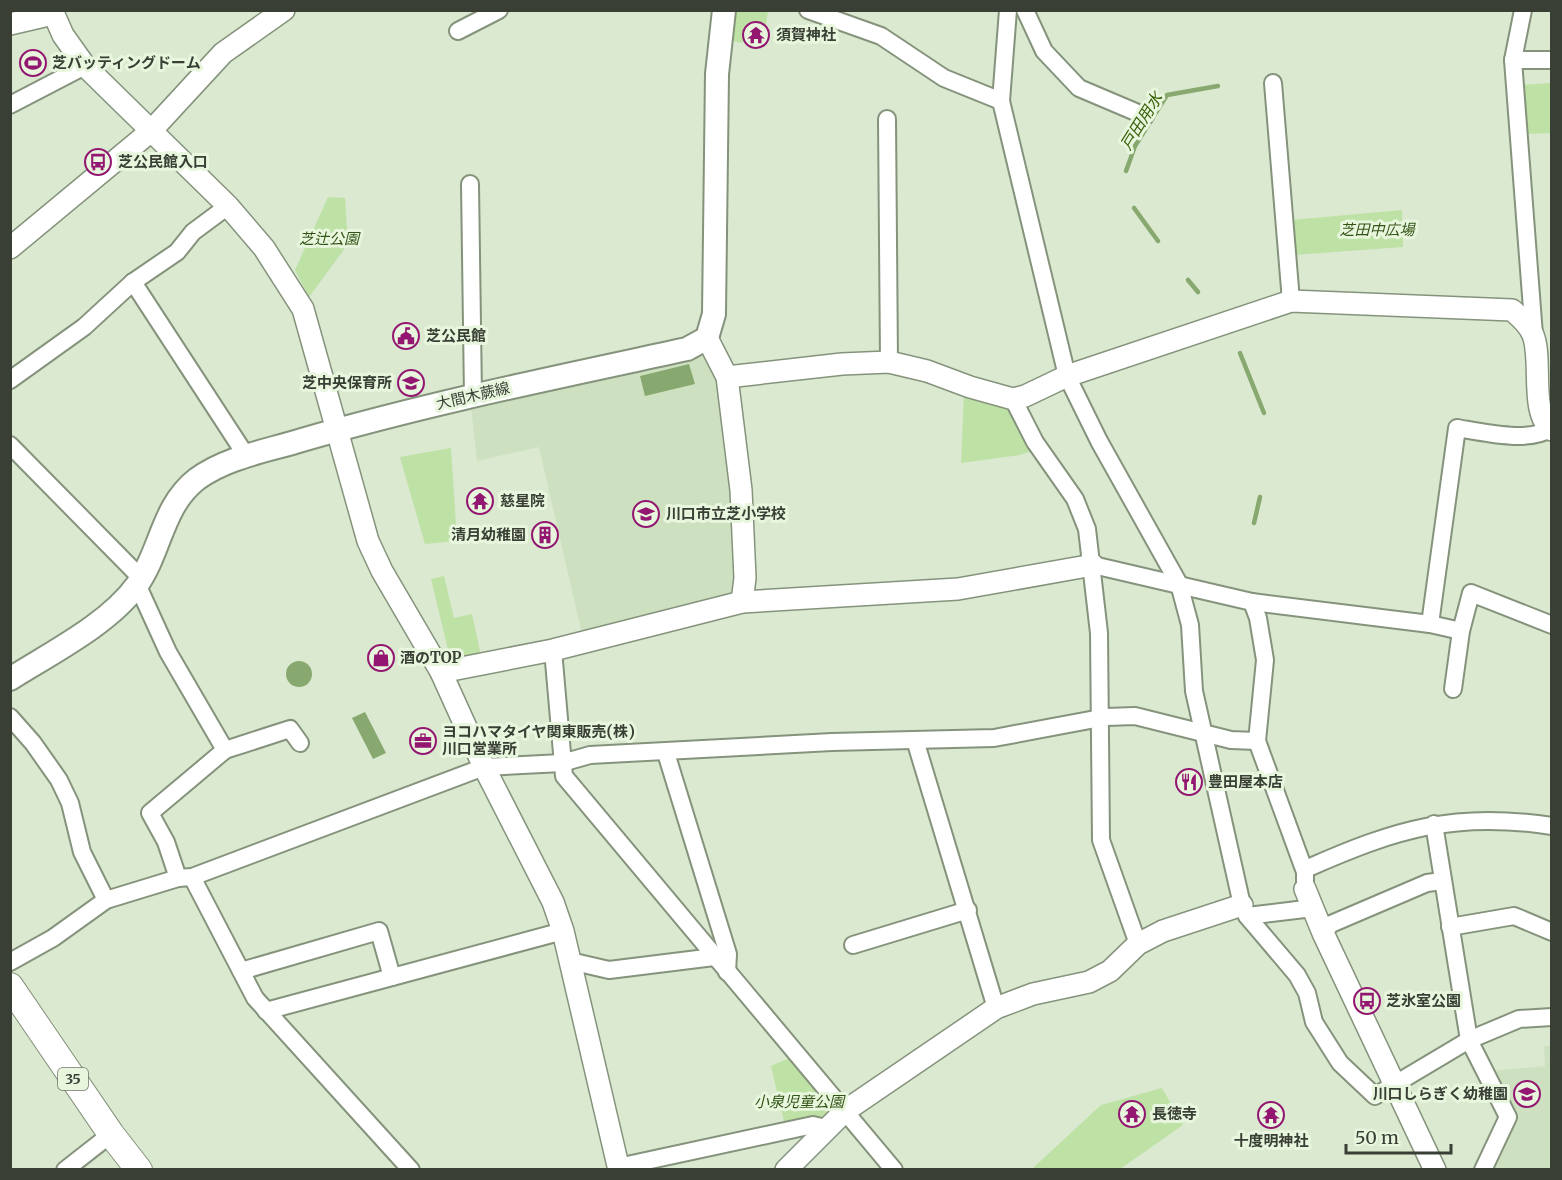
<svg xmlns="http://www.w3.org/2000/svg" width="1562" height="1180" viewBox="0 0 1562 1180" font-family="Merriweather,'Noto Sans JP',serif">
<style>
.built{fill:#cde0c0}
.green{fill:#bee1a5}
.water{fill:#87a86e}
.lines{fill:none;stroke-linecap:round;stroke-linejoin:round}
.stream{stroke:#87a86e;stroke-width:4.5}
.minor-casing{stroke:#85937c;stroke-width:20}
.tertiary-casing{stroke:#85937c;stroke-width:24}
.secondary-casing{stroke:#85937c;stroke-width:26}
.primary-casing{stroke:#85937c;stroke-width:28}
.minor{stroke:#fff;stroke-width:16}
.tertiary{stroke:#fff;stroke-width:21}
.secondary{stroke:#fff;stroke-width:22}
.primary{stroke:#fff;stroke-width:26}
.labels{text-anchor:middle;stroke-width:6;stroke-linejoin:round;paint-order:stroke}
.shield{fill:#e7f6dd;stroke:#6d7667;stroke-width:1.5}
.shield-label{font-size:14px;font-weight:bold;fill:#393f35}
.poi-label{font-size:15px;font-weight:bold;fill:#393f35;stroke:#e7f6dd;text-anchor:start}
.park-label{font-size:15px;font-style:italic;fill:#345417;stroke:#e7f6dd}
.street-label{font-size:15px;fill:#393f35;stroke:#e7f6dd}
.water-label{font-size:16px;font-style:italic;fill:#375f07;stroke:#e7f6dd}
</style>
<rect width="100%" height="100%" fill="#dae9d0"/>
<g class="built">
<polygon points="697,353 712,363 724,380 736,489 735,594 582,634 539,447 477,461 471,407"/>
<polygon points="1544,1046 1551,1046 1551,1169 1489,1170 1515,1117 1491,1071 1545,1066"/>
</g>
<g class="green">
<polygon points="733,11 768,11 763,45 730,41"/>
<polygon points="1551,83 1551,133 1525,134 1522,85"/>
<polygon points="328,197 345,198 348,244 309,297 295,270"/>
<polygon points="1402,210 1403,247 1294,255 1291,220"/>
<polygon points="964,392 1013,410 1036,450 1019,455 961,463"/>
<polygon points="451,448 457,541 425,544 400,457"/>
<polygon points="444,576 454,618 472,614 481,656 451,662 431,579"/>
<polygon points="789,1058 834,1112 830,1117 785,1126 771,1066"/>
<polygon points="1162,1088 1183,1125 1120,1169 1032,1169 1101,1105"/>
</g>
<g class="water">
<polygon points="689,364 695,384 645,396 640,376"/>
<circle cx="299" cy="674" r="13"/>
<polygon points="365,712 386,753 373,759 352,718"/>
</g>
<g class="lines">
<g class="stream">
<polyline points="1126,171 1135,146 1167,95 1218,86"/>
<polyline points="1134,208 1158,241"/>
<polyline points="1188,280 1198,292"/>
<polyline points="1240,353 1264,413"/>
<polyline points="1254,523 1260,497"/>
</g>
<defs>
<g id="minor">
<polyline points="808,10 881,36 944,78 1001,101"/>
<polyline points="1008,10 1001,101 1067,376 1099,441 1179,584 1190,625 1194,691 1242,905 1247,916 1297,975 1307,993 1314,1022 1340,1063 1375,1096 1469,1040 1519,1019 1552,1017"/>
<polyline points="1025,10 1044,51 1079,88 1145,116"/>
<polyline points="1523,10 1513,60 1534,335"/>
<polyline points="458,31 499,10"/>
<polyline points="1513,60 1552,60"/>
<polyline points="1273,83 1291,301"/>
<polyline points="10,105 85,66"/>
<polyline points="887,119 889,362"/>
<polyline points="470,184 473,396"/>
<polyline points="133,282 247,457"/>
<polyline points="10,380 84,327 133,282 177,252 193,232 228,206"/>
<polyline points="1013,399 1035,442 1075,499 1087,529 1099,633 1101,840 1138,944"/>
<polyline points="10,445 141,578"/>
<polyline points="1093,565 1252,602 1430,624 1461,631"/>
<polyline points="137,584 168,652 225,750"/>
<polyline points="1252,602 1258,618 1265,660 1257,741 1305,872"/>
<path d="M 1430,624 L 1457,428 C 1481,432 1529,443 1549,429"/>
<polyline points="553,650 564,776 894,1170"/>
<polyline points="1453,689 1461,631 1471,593 1552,625"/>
<polyline points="10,717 33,743 59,780 70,803 82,852 106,900"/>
<polyline points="915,740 996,1008"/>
<polyline points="666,753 728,954 727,972"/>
<polyline points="1434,824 1469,1040 1508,1117 1483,1170"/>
<polyline points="192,877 255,998 411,1170"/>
<polyline points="178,878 166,842 150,813 225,750 290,729 300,743"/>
<path d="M 1305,881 L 1305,872 L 1308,868 C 1396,829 1455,811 1552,826"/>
<polyline points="1247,916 1313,908"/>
<polyline points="1450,927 1514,916 1552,932"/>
<polyline points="1323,933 1331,924 1427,883 1442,881"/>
<polyline points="853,945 968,910"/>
<polyline points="570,961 609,970 714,957"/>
<polyline points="10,962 53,938 106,900 178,878 192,877 484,767 562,763 590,755 832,742 994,738 1106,717 1135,716 1231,740 1257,741"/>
<polyline points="241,971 379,931 392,977"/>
<polyline points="266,1011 563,931"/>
<polyline points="618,1167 813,1125 826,1128"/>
<polyline points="65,1170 111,1134"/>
</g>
<g id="tertiary">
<polyline points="52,10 63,35 85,66 228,206 264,248 303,309 368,541 382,571 441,672 484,767 553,902 563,931 619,1170"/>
<polyline points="10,24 53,14"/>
<polyline points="10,248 151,131 223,53 284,10"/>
<polyline points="707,338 727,377 741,490 745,578 742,602"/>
<path d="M 727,377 L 842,364 L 889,362 L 927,371 L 970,387 L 1013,399 L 1025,396 L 1067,376 L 1291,301 L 1512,310 C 1520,317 1529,324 1533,335 C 1543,360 1529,413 1552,430"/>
<polyline points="441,672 553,650 742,602 958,589 1093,565"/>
<polyline points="1305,889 1323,933 1435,1170"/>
<polyline points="786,1170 845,1111 996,1008 1033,994 1089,982 1110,971 1138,944 1163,931 1242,905"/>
</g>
<path id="secondary" d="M 10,679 C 51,653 109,624 137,585 C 161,551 162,506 197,479 C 227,457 267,451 302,440 C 429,403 558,377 687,349 L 707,338 L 714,314 L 717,74 L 724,10"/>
<polyline id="primary" points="10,986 111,1134 139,1170"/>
</defs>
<use href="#minor" class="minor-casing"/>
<use href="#tertiary" class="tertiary-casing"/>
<use href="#secondary" class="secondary-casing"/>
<use href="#primary" class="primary-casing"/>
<use href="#minor" class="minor"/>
<use href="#tertiary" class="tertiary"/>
<use href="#secondary" class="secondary"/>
<use href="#primary" class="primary"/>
</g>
<defs>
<symbol id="temple-ring" viewBox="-11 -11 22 22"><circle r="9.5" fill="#e7f6dd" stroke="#931671" stroke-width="1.5"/><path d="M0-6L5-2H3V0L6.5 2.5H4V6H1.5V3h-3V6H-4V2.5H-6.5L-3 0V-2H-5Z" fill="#931671"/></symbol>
<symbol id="stadium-ring" viewBox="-11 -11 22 22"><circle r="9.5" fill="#e7f6dd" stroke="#931671" stroke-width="1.5"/><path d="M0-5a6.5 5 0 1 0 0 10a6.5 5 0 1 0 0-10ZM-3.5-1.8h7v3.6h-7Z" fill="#931671"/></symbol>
<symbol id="bus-ring" viewBox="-11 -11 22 22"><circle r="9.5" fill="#e7f6dd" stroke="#931671" stroke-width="1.5"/><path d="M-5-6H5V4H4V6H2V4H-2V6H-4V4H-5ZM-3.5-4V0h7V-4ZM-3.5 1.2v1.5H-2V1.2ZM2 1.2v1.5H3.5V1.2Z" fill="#931671"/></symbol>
<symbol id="civic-ring" viewBox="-11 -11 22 22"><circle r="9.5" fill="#e7f6dd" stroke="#931671" stroke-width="1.5"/><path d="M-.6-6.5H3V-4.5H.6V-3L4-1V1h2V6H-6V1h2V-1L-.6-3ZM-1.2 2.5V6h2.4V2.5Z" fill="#931671"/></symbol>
<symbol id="school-ring" viewBox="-11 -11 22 22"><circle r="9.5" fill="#e7f6dd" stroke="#931671" stroke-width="1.5"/><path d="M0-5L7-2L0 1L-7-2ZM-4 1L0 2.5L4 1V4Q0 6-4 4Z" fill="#931671"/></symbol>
<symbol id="building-ring" viewBox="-11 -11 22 22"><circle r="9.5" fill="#e7f6dd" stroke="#931671" stroke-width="1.5"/><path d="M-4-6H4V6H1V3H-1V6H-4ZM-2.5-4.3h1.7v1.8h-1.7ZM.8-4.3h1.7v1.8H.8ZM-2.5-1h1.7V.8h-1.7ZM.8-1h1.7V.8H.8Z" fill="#931671"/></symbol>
<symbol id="shop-ring" viewBox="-11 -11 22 22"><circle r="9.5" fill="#e7f6dd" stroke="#931671" stroke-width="1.5"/><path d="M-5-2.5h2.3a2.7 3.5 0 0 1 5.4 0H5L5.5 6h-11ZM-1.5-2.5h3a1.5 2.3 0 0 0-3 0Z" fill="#931671"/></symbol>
<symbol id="office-ring" viewBox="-11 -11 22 22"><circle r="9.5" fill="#e7f6dd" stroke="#931671" stroke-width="1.5"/><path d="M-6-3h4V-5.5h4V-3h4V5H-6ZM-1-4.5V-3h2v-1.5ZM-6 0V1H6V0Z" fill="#931671"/></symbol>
<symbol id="restaurant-ring" viewBox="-11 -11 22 22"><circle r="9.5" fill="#e7f6dd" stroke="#931671" stroke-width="1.5"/><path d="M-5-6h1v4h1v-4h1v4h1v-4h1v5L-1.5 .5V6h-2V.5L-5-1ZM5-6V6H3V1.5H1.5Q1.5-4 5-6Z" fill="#931671"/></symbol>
</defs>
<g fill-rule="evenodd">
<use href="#temple-ring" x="741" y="20" width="30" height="30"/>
<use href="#stadium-ring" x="18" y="48" width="30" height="30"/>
<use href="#bus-ring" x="83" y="147" width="30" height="30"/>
<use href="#civic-ring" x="391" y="321" width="30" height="30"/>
<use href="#school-ring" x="396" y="368" width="30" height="30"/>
<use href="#temple-ring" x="465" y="486" width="30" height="30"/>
<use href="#school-ring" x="631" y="499" width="30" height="30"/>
<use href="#building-ring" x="530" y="520" width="30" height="30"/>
<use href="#shop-ring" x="366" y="643" width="30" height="30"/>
<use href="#office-ring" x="408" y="726" width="30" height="30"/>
<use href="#restaurant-ring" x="1174" y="767" width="30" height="30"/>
<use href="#bus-ring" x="1352" y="986" width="30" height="30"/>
<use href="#school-ring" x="1512" y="1079" width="30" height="30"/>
<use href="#temple-ring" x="1117" y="1099" width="30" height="30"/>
<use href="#temple-ring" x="1256" y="1100" width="30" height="30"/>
</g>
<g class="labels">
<rect class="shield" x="58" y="1068" width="30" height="22" rx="4.5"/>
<g class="shield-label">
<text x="73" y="1084">35</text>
</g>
<g class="poi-label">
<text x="776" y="40">須賀神社</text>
<text x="52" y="68">芝バッティングドーム</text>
<text x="118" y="167">芝公民館入口</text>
<text x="426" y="341">芝公民館</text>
<text x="392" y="388" text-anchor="end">芝中央保育所</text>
<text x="500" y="506">慈星院</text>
<text x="666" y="519">川口市立芝小学校</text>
<text x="526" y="540" text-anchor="end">清月幼稚園</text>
<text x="400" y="663">酒のTOP</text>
<text x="442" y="737">ヨコハマタイヤ関東販売(株)<tspan x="442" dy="17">川口営業所</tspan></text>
<text x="1208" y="787">豊田屋本店</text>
<text x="1386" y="1006">芝氷室公園</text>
<text x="1508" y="1099" text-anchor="end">川口しらぎく幼稚園</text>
<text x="1152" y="1119">長徳寺</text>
<text x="1271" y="1146" text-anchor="middle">十度明神社</text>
</g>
<g class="park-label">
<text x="1377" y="235">芝田中広場</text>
<text x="329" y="244">芝辻公園</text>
<text x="799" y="1107">小泉児童公園</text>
</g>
<g class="street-label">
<text transform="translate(473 396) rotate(-13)" y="5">大間木蕨線</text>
</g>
<g class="water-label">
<text transform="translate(1141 121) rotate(-58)" y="6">戸田用水</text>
</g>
</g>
<rect width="1562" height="1180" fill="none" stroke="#393f35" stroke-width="24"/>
<path d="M1346 1144v9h105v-9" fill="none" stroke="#393f35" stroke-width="3"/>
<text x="1355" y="1144" font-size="18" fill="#393f35" stroke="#e7f6dd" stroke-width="4.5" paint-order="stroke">50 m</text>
</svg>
